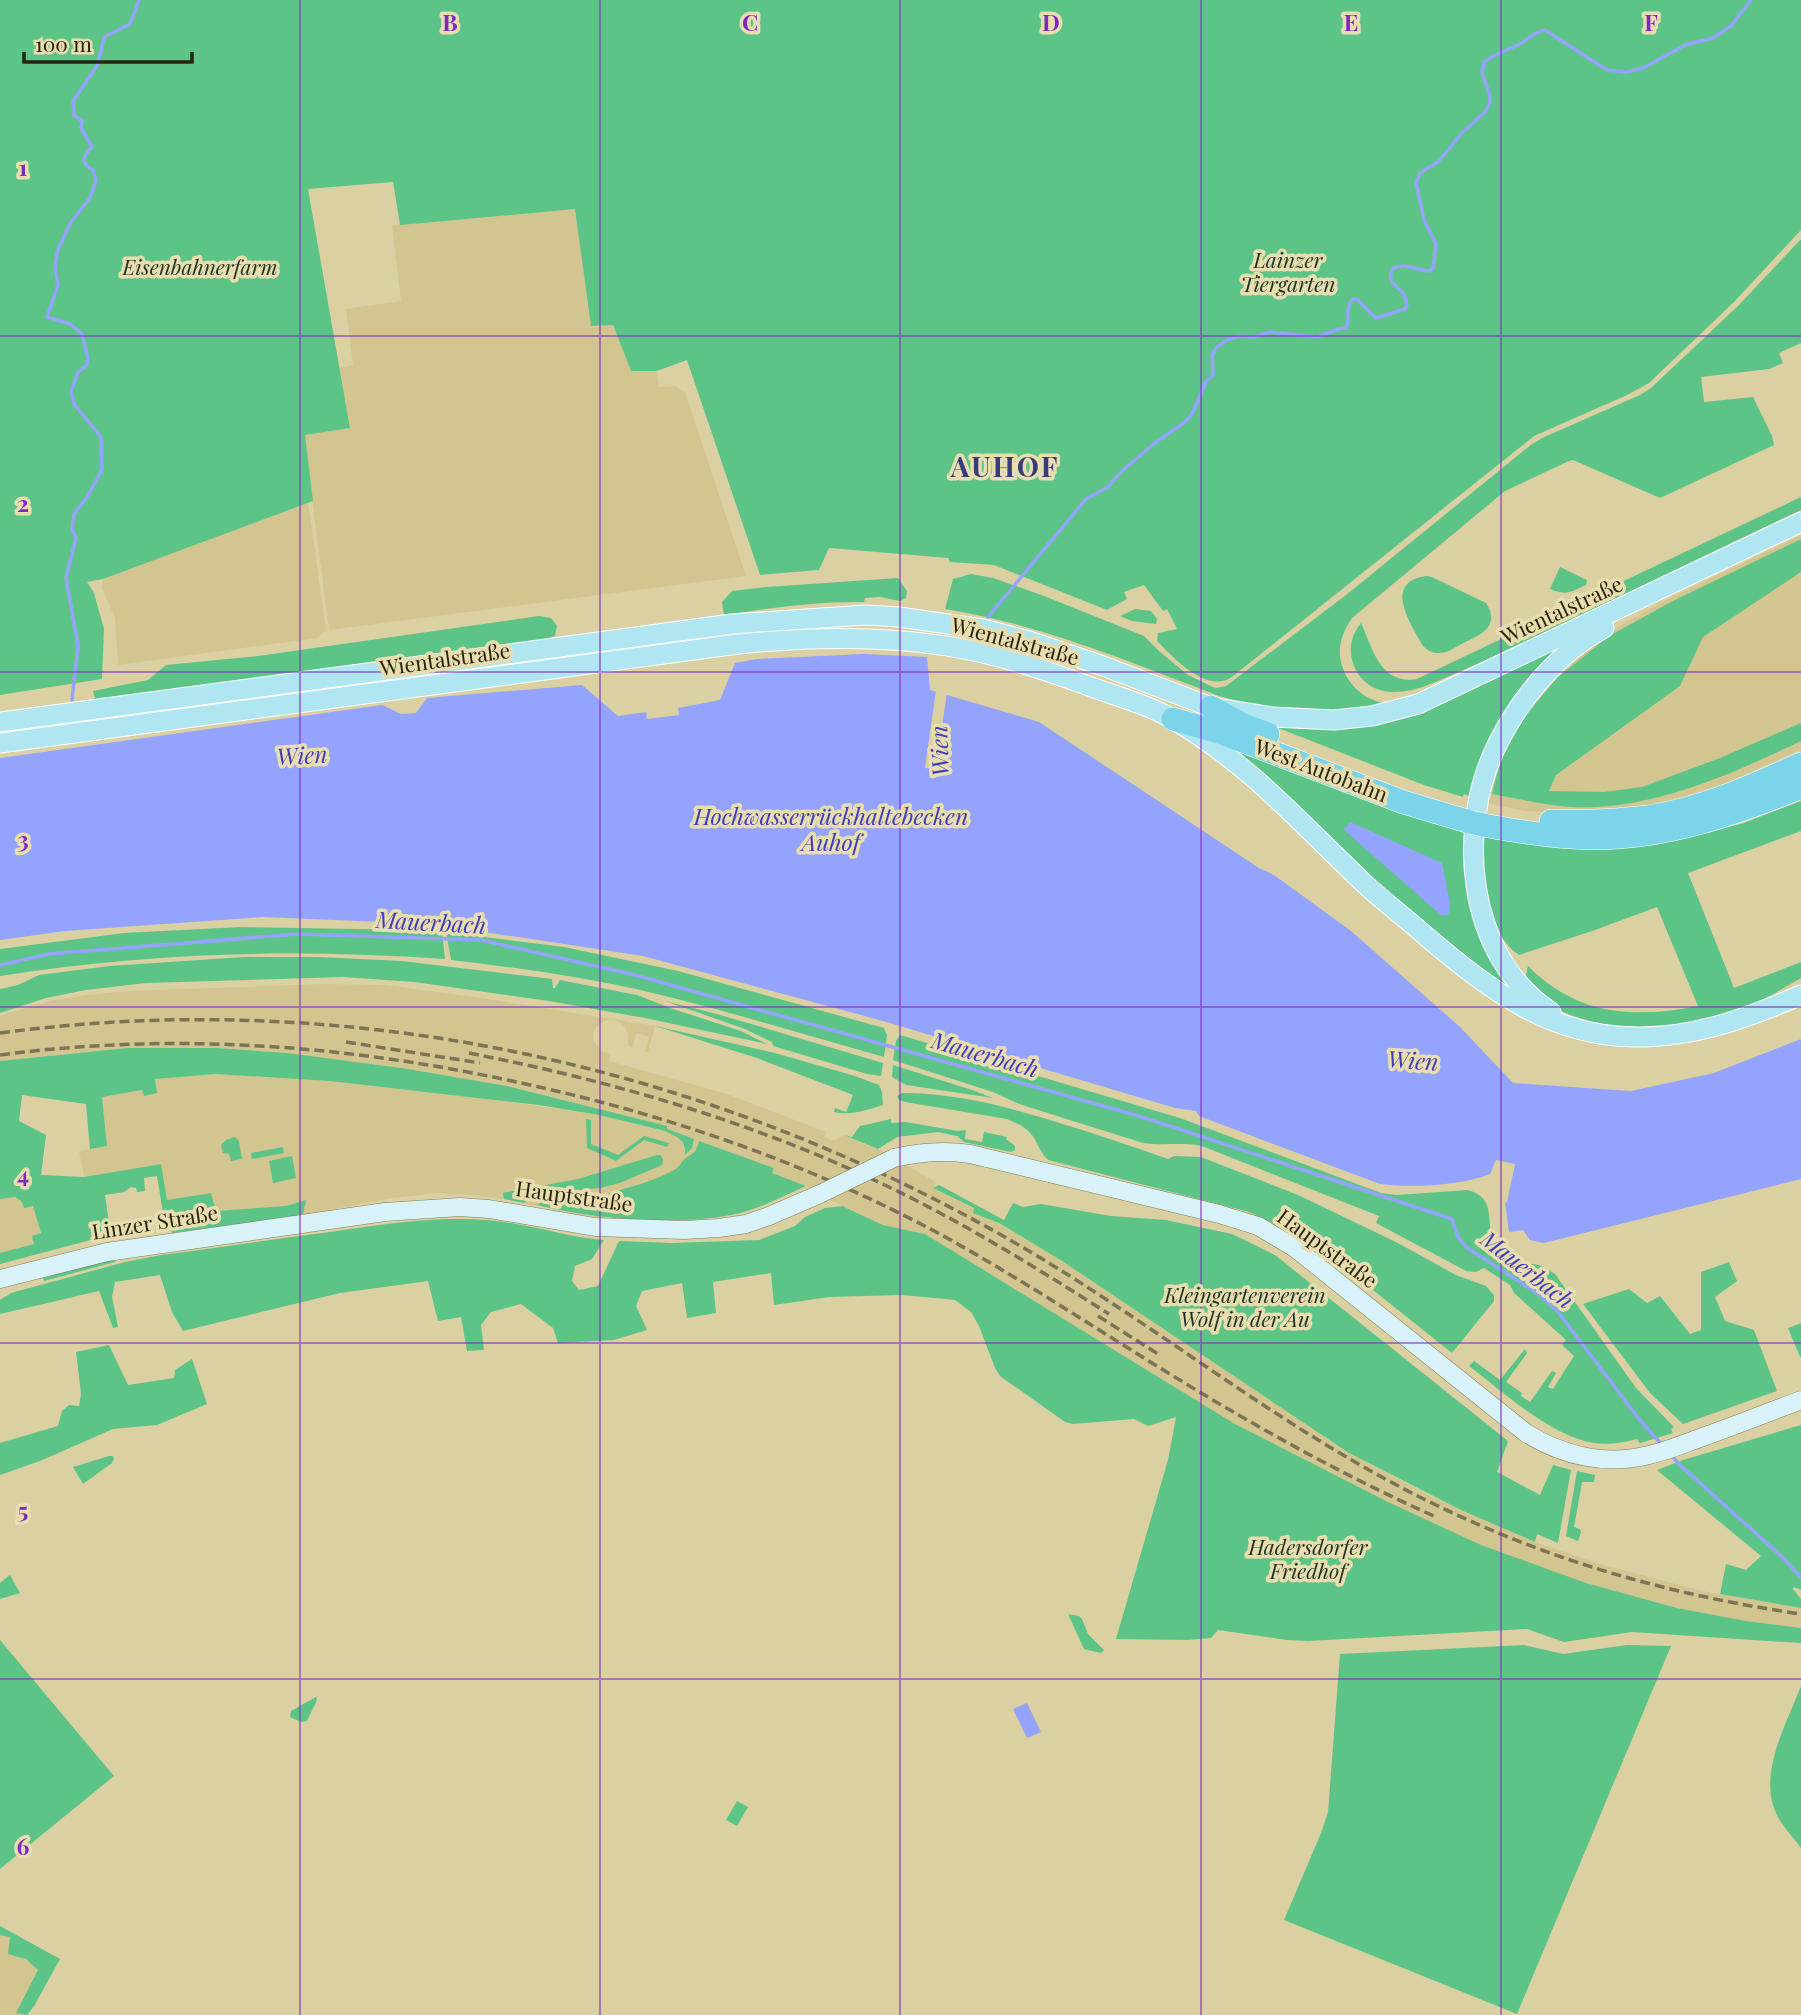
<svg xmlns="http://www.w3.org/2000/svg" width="1801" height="2015" viewBox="0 0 1801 2015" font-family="'Playfair Display',serif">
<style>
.built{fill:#d2c58f}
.green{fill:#5dc488}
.water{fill:#94a3fe}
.pier{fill:#dbd0a2}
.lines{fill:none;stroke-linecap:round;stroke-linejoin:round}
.stream{stroke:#94a3fe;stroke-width:3.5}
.secondary-casing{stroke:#887d52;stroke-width:19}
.primary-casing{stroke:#fff;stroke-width:21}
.motorway-casing{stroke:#fff;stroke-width:24}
.secondary{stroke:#d8f2f9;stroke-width:18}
.primary{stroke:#b0e5f2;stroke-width:19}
.motorway{stroke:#7cd4ea;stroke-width:23}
.rail{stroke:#7c7455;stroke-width:3.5;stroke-dasharray:10 5;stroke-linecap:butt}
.secondary-bridge-casing{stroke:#887d52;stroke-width:19;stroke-linecap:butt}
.motorway-bridge-casing{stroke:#fff;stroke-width:24;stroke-linecap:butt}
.secondary-bridge{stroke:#d8f2f9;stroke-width:18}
.motorway-bridge{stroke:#7cd4ea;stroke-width:23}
.grid{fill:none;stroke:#7b2cbf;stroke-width:2;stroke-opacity:0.55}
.labels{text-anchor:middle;stroke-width:7;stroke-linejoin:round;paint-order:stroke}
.park-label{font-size:21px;font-style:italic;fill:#1c3325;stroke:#e8ddaf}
.street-label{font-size:21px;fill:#282412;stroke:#e8ddaf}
.water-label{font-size:23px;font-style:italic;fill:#3e3bbc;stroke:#e8ddaf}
.district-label{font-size:28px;font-weight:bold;letter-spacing:2px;fill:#363d78;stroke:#e8ddaf}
.grid-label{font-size:23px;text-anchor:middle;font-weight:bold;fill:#7b2cbf;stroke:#e8ddaf;stroke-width:7;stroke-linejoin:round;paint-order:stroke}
</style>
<rect width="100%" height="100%" fill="#dbd0a2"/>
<g class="built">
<polygon points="575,209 591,325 613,325 631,371 657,371 659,387 675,386 685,392 746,576 329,630 304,435 350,428 340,368 353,365 346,309 401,301 392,225"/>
<polygon points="308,502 326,631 317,638 118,665 115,618 102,588 103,579"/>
<polygon points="1801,535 1801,749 1727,783 1685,796 1640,807 1557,813 1525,811 1486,803 1488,786 1533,697 1596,639 1666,600"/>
<polygon points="322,984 386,985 488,999 655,1026 648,1052 645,1051 649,1037 637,1033 632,1048 628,1046 628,1034 625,1027 618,1021 610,1019 602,1022 596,1027 593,1034 594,1042 602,1051 610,1054 609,1061 727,1094 826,1132 824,1137 834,1141 844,1135 883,1152 936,1182 934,1189 974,1209 1062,1261 1349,1453 1432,1497 1535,1542 1600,1564 1702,1591 1801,1608 1801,1628 1746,1621 1677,1608 1586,1583 1481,1545 1386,1501 1235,1424 925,1234 883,1225 842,1206 806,1186 749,1210 731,1215 692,1220 623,1219 588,1216 499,1198 470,1195 438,1193 392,1198 303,1215 286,1206 216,1211 211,1193 167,1200 161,1164 84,1177 79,1151 107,1146 102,1097 142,1089 144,1095 156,1093 155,1079 215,1074 330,1081 470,1096 599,1115 682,1136 667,1129 666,1126 507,1086 402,1068 287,1053 217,1048 127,1048 0,1061 0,1016 49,1001 87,995 128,991"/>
<polygon points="11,1197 18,1199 24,1208 33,1205 41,1233 27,1257 0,1264 0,1199"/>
<polygon points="0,1926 60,1959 34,2006 27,2015 0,2015"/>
</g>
<g class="green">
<path d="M 0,0 L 1801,0 L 1801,230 L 1734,302 L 1649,383 L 1627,395 L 1534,436 L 1232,677 C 1206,694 1174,658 1157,641 L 1158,633 L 1177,629 L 1167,609 L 1163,611 L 1144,585 L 1124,592 L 1127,599 L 1107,610 L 994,565 L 950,562 L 948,558 L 829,548 L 819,570 L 760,575 L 687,360 L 657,371 L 631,371 L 613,325 L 591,326 L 575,209 L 400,225 L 393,182 L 308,189 L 350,428 L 305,435 L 313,501 L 103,579 L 87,582 L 94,593 L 104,629 L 102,679 L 0,695 Z"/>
<path d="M 1801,239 L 1801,343 L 1779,353 L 1783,363 L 1769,369 L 1701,377 L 1704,402 L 1753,397 L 1772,436 L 1774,445 L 1660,498 L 1573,460 L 1569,461 L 1505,491 L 1352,618 C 1346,627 1341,637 1340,648 C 1338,674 1359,700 1385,703 L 1386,707 C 1368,708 1349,712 1332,712 C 1293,712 1256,706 1219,696 C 1130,662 1040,624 945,609 L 953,579 L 971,574 L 993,578 L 1044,596 L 1144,636 L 1160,652 L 1188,675 L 1215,688 L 1226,686 L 1346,595 L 1532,444 L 1542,438 L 1640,395 L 1651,388 L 1739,305 Z"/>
<path d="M 1801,497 L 1801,510 C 1714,551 1628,593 1541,634 C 1512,648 1483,662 1454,674 C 1435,682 1414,693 1393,692 C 1374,692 1358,680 1353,663 C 1348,648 1352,634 1361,623 C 1373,649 1380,685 1417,679 Z"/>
<path d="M 1801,539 L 1801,572 L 1703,637 L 1680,686 L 1556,775 L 1549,791 L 1604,792 L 1642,787 L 1720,758 L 1801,723 L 1801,741 C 1732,774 1650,811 1572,807 C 1545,805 1519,799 1492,794 L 1501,758 L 1520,722 L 1557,678 L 1609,636 L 1673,601 Z"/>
<path d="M 1560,567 L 1587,580 L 1586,585 C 1571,592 1567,596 1550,589 Z"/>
<path d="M 1426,576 L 1432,577 L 1486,603 C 1501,626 1481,635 1463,643 C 1456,647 1446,654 1437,653 C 1431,653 1427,650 1423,646 C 1411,624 1382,582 1426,576 Z"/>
<path d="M 898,578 L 907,591 L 906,598 L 900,601 L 880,597 L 865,598 L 864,602 C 817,601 771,608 724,615 L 722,602 L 732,591 L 767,587 Z"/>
<polygon points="1135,609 1151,611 1157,619 1156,624 1132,621 1120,616"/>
<polygon points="539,616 551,618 557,626 555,636 544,640 95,699 93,691 148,680 166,665 258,656"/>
<polygon points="1579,637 1558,656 1472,797 1464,794 1463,797 1424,785 1273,726 1344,726"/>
<polygon points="1233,745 1467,830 1508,983 1503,988 1374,880 1274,782 1272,783 1231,749"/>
<path d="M 1801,801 L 1801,831 L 1688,873 L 1734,988 L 1801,962 L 1801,978 C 1782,989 1764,1000 1744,1008 C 1687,1030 1601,1038 1547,1003 C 1539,998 1532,987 1525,980 L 1528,966 C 1576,1015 1633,1019 1698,1006 L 1657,907 L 1595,930 L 1519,955 C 1489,935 1487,889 1482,857 L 1484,856 L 1484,852 L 1482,852 L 1484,832 L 1675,839 L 1741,824 Z"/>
<path d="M 240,927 L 417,930 L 442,932 L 445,959 C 293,949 150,952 0,976 L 0,949 L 124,933 Z"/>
<path d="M 446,932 L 564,947 L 678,971 L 884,1028 L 887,1035 L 884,1057 C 801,1034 719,1008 636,989 C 575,976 512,967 451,960 Z"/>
<polygon points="244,957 319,957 402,961 552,979 553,988 555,988 560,980 637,995 673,1009 741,1031 767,1044 645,1018 549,1001 414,982 343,977 146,983 86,990 46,998 0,1013 0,989 18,985 39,975 109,966"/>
<polygon points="665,1001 717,1014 883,1063 881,1076 867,1074 773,1046 772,1042 745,1029"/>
<path d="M 655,1026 L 775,1053 L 855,1076 L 879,1085 L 882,1092 L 883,1105 C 866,1110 851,1116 834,1112 L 835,1108 L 846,1112 L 853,1095 L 757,1058 Z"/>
<path d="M 900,1035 L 1180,1118 L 1381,1193 L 1397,1195 L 1468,1190 C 1492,1197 1488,1212 1491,1234 L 1485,1238 L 1487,1245 L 1485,1248 L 1519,1271 C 1529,1258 1544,1266 1555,1274 L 1636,1388 L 1674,1427 L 1671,1429 L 1673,1433 L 1640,1443 L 1637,1439 C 1623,1443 1608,1445 1594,1443 C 1552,1437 1503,1392 1469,1366 L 1474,1361 L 1500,1380 L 1525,1349 L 1527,1353 L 1506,1382 L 1522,1393 L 1521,1396 L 1530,1402 L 1552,1371 L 1556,1373 L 1548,1387 L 1553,1389 L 1574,1356 L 1562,1345 L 1566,1340 L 1514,1293 L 1510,1285 L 1484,1268 L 1476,1272 L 1466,1271 L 1376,1223 L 1379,1216 L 1202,1146 C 1182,1142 1163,1146 1143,1143 L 1019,1104 L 993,1092 L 893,1060 L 896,1041 Z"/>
<polygon points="127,1048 217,1048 287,1053 402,1068 507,1086 667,1126 667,1129 694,1139 692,1148 685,1155 685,1149 683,1142 677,1137 665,1131 599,1115 539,1105 330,1081 215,1074 155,1079 157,1093 144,1096 142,1090 102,1097 107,1146 90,1149 86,1104 22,1095 19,1121 46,1135 41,1175 84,1177 161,1164 167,1200 211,1193 216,1211 286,1206 306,1200 303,1215 172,1233 169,1214 163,1213 157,1176 144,1178 145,1191 137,1192 136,1188 131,1187 124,1192 105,1195 109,1223 104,1224 106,1236 0,1264 0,1253 34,1244 32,1236 41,1233 33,1206 24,1208 21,1201 15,1197 0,1199 0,1061"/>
<polygon points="893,1065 972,1090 993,1098 906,1085 892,1077"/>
<path d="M 902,1093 C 962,1093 1019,1110 1076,1128 C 1107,1138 1138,1148 1168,1159 L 1174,1156 L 1201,1157 L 1298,1195 L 1396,1242 L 1456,1275 L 1486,1286 L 1494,1295 L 1494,1301 L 1452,1353 L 1299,1231 L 1284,1224 L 1273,1223 L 1249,1212 L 1048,1160 C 1040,1153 1038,1143 1032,1135 C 1026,1127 1016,1123 1007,1119 L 905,1102 L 899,1100 L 897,1096 Z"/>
<polygon points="586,1119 591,1120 591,1144 618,1155 644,1136 669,1143 667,1147 644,1140 616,1161 587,1148"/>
<polygon points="891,1119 891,1123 905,1122 958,1131 966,1130 965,1139 982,1142 984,1132 1007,1137 1006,1139 1015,1146 1015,1150 1011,1152 964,1142 957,1136 938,1132 897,1137 878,1149 844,1135 852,1137 860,1126"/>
<polygon points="235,1137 239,1141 242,1159 231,1161 229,1154 223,1153 221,1145 226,1140"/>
<path d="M 699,1141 L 774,1168 L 772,1173 L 806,1186 C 782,1197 757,1210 731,1215 C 676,1226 592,1219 538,1205 L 540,1202 L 546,1200 L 597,1196 L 597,1200 L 608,1201 L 609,1193 C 631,1187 654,1181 674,1170 C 680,1167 681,1161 686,1158 C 695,1152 696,1152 699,1141 Z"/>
<polygon points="283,1147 284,1153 252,1159 251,1153"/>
<polygon points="657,1155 661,1155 663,1160 662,1165 620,1183 600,1188 533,1196 524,1203 504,1199 503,1193 578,1179"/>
<polygon points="292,1156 296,1178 273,1183 269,1161"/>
<polygon points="939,1185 1004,1220 1013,1203 1023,1207 1041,1204 1111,1216 1166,1220 1232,1234 1275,1255 1508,1441 1497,1472 1540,1495 1553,1465 1571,1470 1558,1543 1537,1534 1535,1542 1461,1510 1349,1453 1062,1261 999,1223 973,1213 974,1208 933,1188"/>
<path d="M 842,1206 L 883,1225 L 925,1234 L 1235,1424 L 1386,1501 L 1481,1545 L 1586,1583 L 1677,1608 L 1746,1621 L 1801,1628 L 1801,1643 L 1632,1632 L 1564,1642 L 1527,1629 L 1308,1641 L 1287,1640 L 1218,1630 L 1211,1638 L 1188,1640 L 1116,1639 L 1168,1460 L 1176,1417 L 1148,1426 L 1134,1419 L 1073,1424 L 1065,1422 L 1000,1376 L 995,1368 L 979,1326 L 971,1312 L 955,1300 L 902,1295 L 829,1297 L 774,1305 L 771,1273 L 713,1282 L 716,1313 L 687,1318 L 682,1283 L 642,1291 L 636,1306 L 647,1330 L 614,1340 L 558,1343 L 553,1328 L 521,1304 L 491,1312 L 481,1325 L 484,1350 L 467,1351 L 461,1317 L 438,1321 L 428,1281 L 340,1293 L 183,1331 L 172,1312 L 160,1275 L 115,1282 L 112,1297 L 118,1327 L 113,1328 L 99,1291 L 0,1314 L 0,1300 L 11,1293 L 125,1262 L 161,1255 C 217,1248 273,1239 330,1232 C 380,1225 432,1216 484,1220 C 524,1222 564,1237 604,1240 L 592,1259 L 575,1266 L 572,1281 L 579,1290 L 598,1286 L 619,1241 L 672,1243 L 759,1240 L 795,1226 L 805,1217 L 825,1208 Z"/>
<polygon points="114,1258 115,1262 44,1281 43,1278"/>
<polygon points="1729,1262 1737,1281 1715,1297 1725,1321 1754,1330 1777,1391 1683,1424 1650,1393 1583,1304 1629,1289 1647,1303 1660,1296 1690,1334 1701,1330 1701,1272"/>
<polygon points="1801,1323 1801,1357 1800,1357 1788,1328"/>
<polygon points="109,1345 128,1385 174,1378 175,1370 192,1359 207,1404 157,1425 113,1429 40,1461 0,1475 0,1443 58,1426 62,1411 69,1405 79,1406 81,1394 76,1352"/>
<polygon points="1801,1425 1801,1590 1794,1587 1793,1589 1801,1599 1801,1608 1720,1594 1726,1564 1746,1570 1761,1556 1657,1470 1683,1460"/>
<polygon points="109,1456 113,1456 114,1459 112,1463 83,1484 73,1467"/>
<polygon points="1577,1471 1595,1475 1594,1482 1582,1482 1574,1527 1580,1529 1581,1532 1578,1541 1566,1536"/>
<polygon points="10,1575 20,1593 0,1599 0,1583"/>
<polygon points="1068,1614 1079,1616 1082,1619 1088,1634 1104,1650 1101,1653 1084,1649"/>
<polygon points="0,1640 114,1776 0,1869"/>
<polygon points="1524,1645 1563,1654 1627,1645 1671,1646 1517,2014 1284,1920 1321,1833 1328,1812 1340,1654"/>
<path d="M 1801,1686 L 1801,1848 C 1794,1838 1784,1828 1778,1817 C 1756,1777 1786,1725 1801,1686 Z"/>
<polygon points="314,1698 316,1697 317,1700 307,1721 301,1722 290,1717 291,1711"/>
<polygon points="737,1801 748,1807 737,1826 726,1820"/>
<polygon points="0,1926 60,1959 34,2006 27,2015 16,2013 38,1970 26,1959 8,1954 10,1937 0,1935"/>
</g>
<g class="water">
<path d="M 864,654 L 927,657 L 930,690 L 1039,722 L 1259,868 L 1274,875 L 1351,931 L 1460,1027 L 1513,1083 L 1631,1091 L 1714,1073 L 1801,1039 L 1801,1179 L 1544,1243 L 1530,1240 L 1523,1230 L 1509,1232 L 1505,1203 L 1507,1202 L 1515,1164 L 1496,1160 L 1490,1174 C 1459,1186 1413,1188 1380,1184 L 1199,1116 L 1196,1111 L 1175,1108 L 883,1021 L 643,956 L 431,924 L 263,917 L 65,931 L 0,940 L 0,758 L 382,705 L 401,714 L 416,713 L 427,698 L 582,685 L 618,716 L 646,712 L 647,719 L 679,715 L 678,708 L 720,700 L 735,663 L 757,659 Z"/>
<polygon points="1350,822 1442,863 1450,903 1449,914 1442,916 1344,830"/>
<polygon points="1027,1703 1041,1732 1027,1738 1013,1709"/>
</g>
<polygon class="pier" points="936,690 947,692 936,769 925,768"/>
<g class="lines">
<g class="stream">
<path d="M 988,617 L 1086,499 L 1108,487 L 1121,472 L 1156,442 L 1185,422 L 1192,414 L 1206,382 L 1213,375 L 1212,355 L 1217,347 L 1227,340 L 1240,336 L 1254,337 L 1270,332 L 1317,337 L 1338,329 L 1346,328 C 1351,318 1344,307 1353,299 L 1358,300 L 1376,318 L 1405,309 L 1407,305 C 1405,283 1385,290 1392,269 C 1406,261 1416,271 1430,271 L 1433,269 L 1436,244 L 1424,220 L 1416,183 L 1420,173 L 1439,161 L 1461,134 L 1486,111 L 1490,102 L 1489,92 L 1482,73 L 1484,62 C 1496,53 1508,50 1520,44 C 1530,38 1534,32 1545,30 L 1607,70 L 1627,72 L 1643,68 L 1685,45 L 1713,38 L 1731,26 L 1751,0"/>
<path d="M 72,700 L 78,646 L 66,578 L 76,538 L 72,529 L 74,514 L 87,497 L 102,470 L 101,437 L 74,404 L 71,392 L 78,372 L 86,366 L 88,359 L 82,334 L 70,324 L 47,317 L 58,285 L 55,267 L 58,249 L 71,222 L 90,198 L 96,181 L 93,170 C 79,163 83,156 92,147 L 81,128 L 82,121 L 74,115 L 73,101 L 98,64 L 104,37 L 130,24 L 139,0"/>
<polyline points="0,965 49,954 298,934 481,940 635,975 1139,1116 1452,1219 1458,1237 1466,1247 1540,1295 1558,1312 1639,1419 1663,1446"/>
<polyline points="1670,1454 1680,1465 1780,1555 1801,1577"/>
</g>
<defs>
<g id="secondary">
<path d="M 894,1158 C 920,1152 943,1150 970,1154 L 1219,1214 L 1258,1226 L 1295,1248 L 1526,1433 C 1563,1456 1606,1466 1649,1455 C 1667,1451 1683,1444 1700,1438 C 1734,1426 1767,1413 1801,1400"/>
<polyline points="0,1279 107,1252 385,1212 460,1207 489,1209 595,1227 684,1230 719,1228 746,1224 769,1216 820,1194"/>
</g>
<g id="primary">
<polyline points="0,722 732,624 865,615 899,617 983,629 1029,641 1103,666 1211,707 1272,717 1334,720 1372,716 1418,704 1801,522"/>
<path d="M 0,743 L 738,644 C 808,637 877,635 947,646 C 998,654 1048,671 1097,689 C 1122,698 1151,706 1174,720 C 1251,765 1305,828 1369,888 C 1388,905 1409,921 1428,938 C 1492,992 1553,1038 1640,1037 C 1697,1037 1750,1017 1801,995"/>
<path d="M 1551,1012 C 1465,956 1455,826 1499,741 C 1522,696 1559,652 1604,628"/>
</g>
<g id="motorway">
<polyline points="1211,707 1243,725 1268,734"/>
<polyline points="1173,719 1219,732 1403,802 1470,822"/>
<path d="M 1551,821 C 1584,822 1616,821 1648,817 C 1702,809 1752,786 1801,764"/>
<path d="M 1483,825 C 1520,832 1557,838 1594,838 C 1666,838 1736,814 1801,787"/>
</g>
</defs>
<use href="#secondary" class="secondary-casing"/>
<use href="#primary" class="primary-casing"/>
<use href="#motorway" class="motorway-casing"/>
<use href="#secondary" class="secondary"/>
<use href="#primary" class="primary"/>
<use href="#motorway" class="motorway"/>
<g class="rail">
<path d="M 0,1033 C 350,986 705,1065 1010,1240 C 1131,1309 1241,1397 1362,1466 C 1502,1546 1642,1591 1801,1614"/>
<polyline points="346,1042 480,1063"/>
<path d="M 469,1053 C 633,1085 793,1134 940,1213 C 998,1244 1054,1279 1109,1314"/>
<path d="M 0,1055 C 181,1031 361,1046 539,1087 C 677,1118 813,1166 938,1233 C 1022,1279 1102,1333 1183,1382 C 1265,1432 1349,1478 1436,1517"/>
<polyline points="1098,1316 1158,1354"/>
</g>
<defs>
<polyline id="secondary-bridge" points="820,1194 894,1158"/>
<polyline id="motorway-bridge" points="1470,822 1483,825"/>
</defs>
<use href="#secondary-bridge" class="secondary-bridge-casing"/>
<use href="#motorway-bridge" class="motorway-bridge-casing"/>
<use href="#secondary-bridge" class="secondary-bridge"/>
<use href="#motorway-bridge" class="motorway-bridge"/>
</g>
<path class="grid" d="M 300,0 L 300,2015M 600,0 L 600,2015M 900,0 L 900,2015M 1201,0 L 1201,2015M 1501,0 L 1501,2015M 0,336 L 1801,336M 0,672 L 1801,672M 0,1007 L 1801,1007M 0,1343 L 1801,1343M 0,1679 L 1801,1679"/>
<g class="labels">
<g class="park-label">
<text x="1288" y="268">Lainzer<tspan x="1288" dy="24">Tiergarten</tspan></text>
<text x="200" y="275">Eisenbahnerfarm</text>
<text x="1245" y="1303">Kleingartenverein<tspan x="1245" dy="24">Wolf in der Au</tspan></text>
<text x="1308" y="1555">Hadersdorfer<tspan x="1308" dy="24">Friedhof</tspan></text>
</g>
<g class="street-label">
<text transform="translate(1562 611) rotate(-25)" y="7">Wientalstraße</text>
<text transform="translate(1015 642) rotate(15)" y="7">Wientalstraße</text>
<text transform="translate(445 660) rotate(-8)" y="7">Wientalstraße</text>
<text transform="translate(1321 771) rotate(21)" y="7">West Autobahn</text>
<text transform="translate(574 1197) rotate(8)" y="7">Hauptstraße</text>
<text transform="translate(155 1223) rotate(-9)" y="7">Linzer Straße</text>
<text transform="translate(1327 1249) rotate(36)" y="7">Hauptstraße</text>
</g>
<g class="water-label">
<text transform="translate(940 751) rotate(-92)" y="8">Wien</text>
<text transform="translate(302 756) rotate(-3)" y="8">Wien</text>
<text x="831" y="825">Hochwasserrückhaltebecken<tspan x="831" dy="26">Auhof</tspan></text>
<text transform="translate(431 923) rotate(3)" y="8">Mauerbach</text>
<text transform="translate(985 1055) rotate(16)" y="8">Mauerbach</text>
<text transform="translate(1413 1061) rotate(4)" y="8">Wien</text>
<text transform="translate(1527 1270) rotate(38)" y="8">Mauerbach</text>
</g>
<g class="district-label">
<text x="1005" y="477">AUHOF</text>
</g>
</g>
<g class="grid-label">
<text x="450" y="31">B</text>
<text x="750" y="31">C</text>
<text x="1051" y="31">D</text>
<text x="1351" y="31">E</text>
<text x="1651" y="31">F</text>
<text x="23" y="176">1</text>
<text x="23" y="512">2</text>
<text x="23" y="848">3</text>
<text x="23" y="1183">4</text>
<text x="23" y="1519">5</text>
<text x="23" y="1855">6</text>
</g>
<path d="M24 52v10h168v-10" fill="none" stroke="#282412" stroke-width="3.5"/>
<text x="35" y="52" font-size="21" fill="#282412" stroke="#e8ddaf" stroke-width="5" paint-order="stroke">100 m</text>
</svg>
